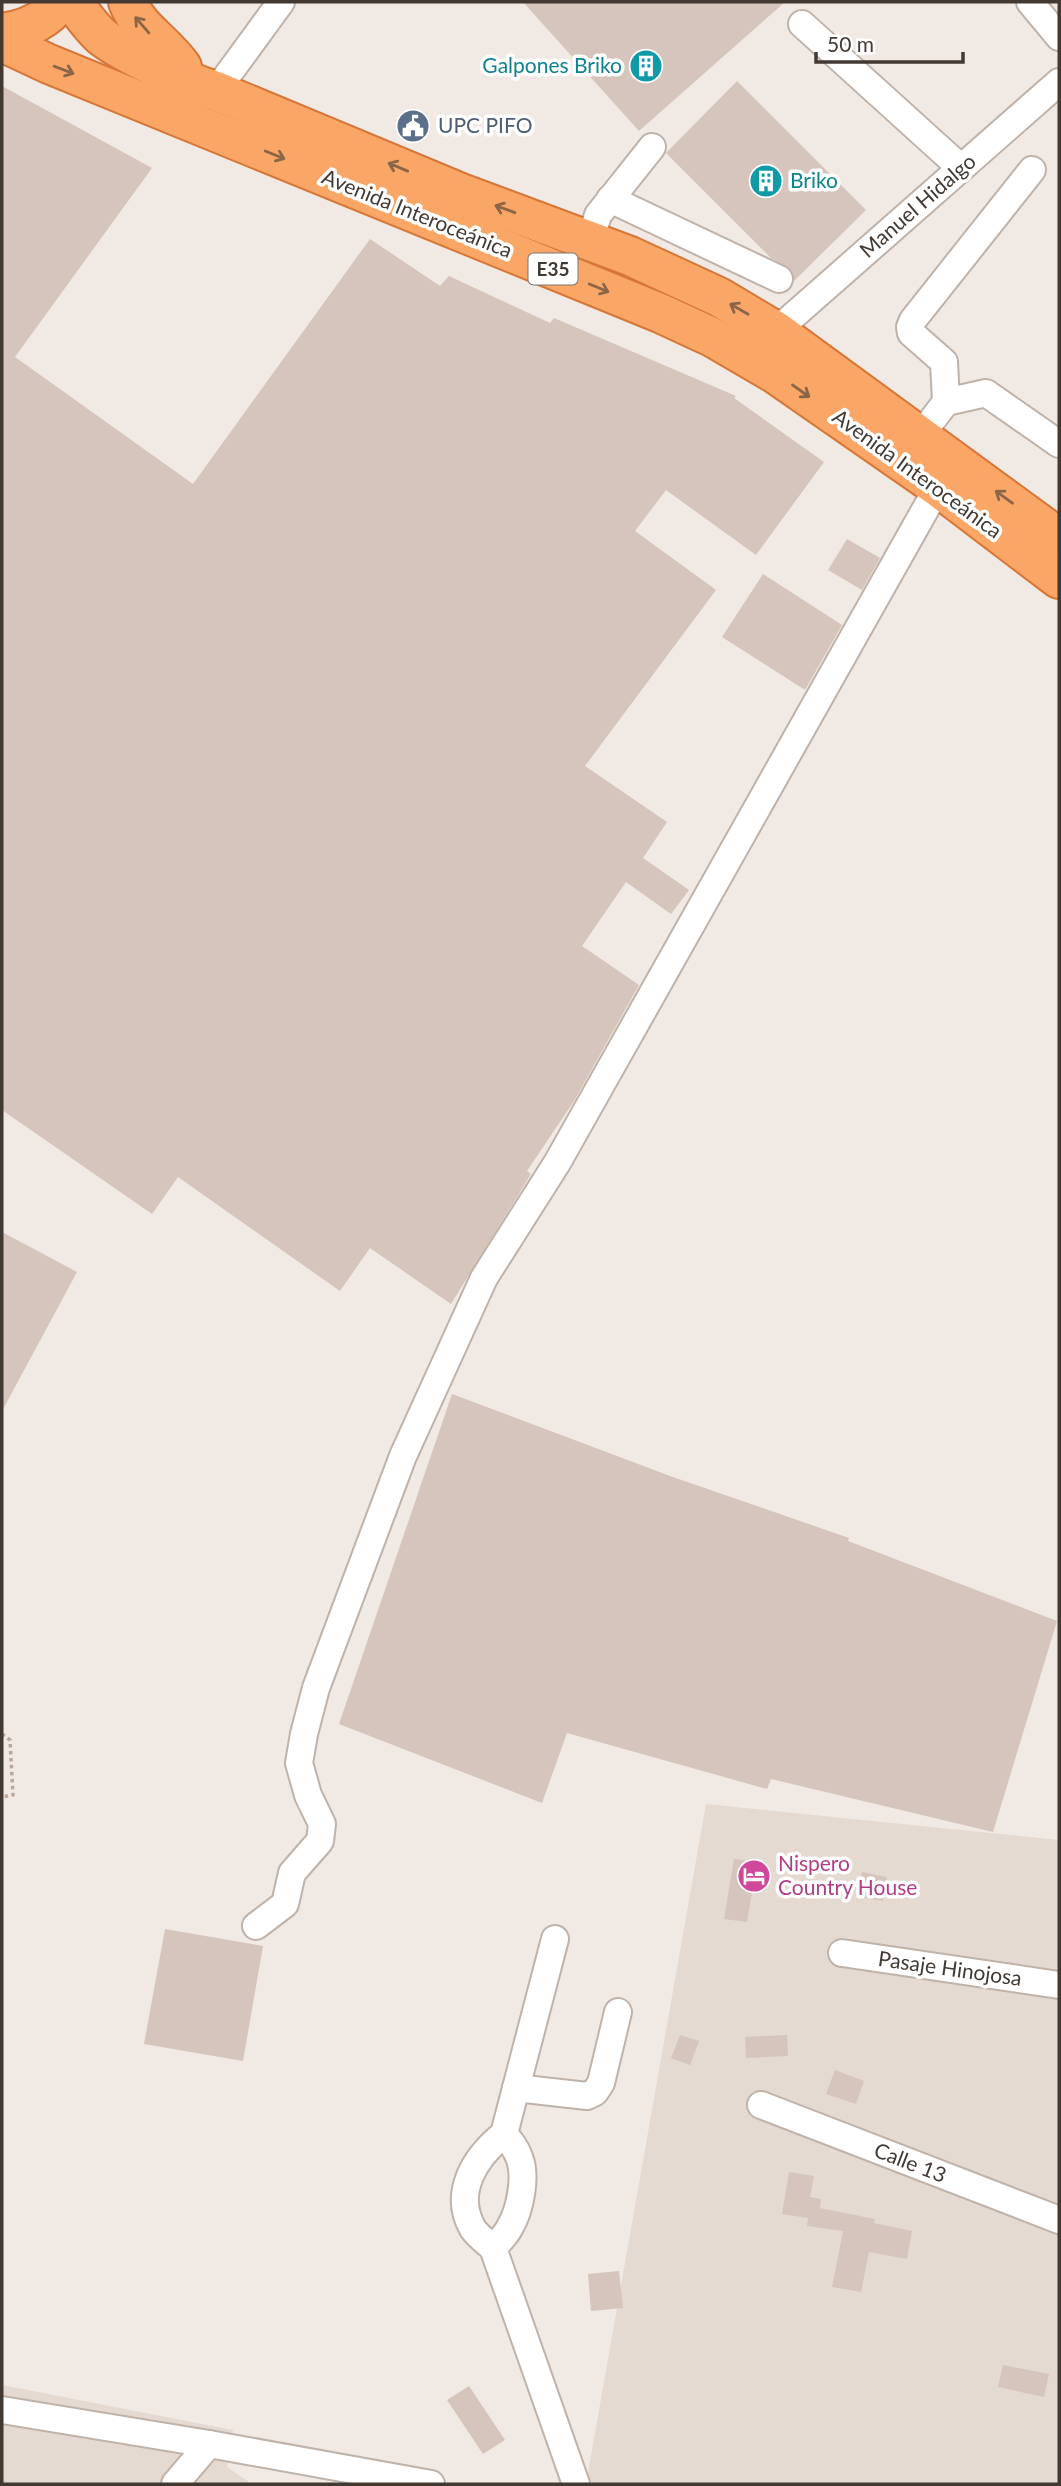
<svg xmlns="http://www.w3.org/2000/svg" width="1061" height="2486" viewBox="0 0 1061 2486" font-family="Lato,sans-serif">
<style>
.residential{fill:#e5dad1}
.building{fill:#d5c5bc}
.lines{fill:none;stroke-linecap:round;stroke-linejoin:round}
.minor-casing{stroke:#bfb2a9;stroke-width:30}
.highway-casing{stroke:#d77737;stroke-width:42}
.path{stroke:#bda798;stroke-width:3.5;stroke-dasharray:3.5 3.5;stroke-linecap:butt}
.minor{stroke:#fff;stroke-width:26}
.highway{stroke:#f9a666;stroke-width:38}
.oneway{stroke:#8b6547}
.labels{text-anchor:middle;stroke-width:7;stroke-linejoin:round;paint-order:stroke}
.shield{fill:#fff;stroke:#7b7470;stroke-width:2}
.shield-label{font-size:19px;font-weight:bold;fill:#423933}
.culture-label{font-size:21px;fill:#0d838f;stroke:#fff;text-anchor:end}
.service-label{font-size:21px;fill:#4e5e75;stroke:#fff;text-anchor:start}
.street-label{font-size:21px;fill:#423933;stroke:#fff}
.hotel-label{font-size:21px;fill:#b23c85;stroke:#fff;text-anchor:start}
</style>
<rect width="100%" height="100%" fill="#f1e9e3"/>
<g class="residential">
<polygon points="706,1804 1059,1840 1059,2484 586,2484"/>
<polygon points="2,2385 233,2430 227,2467 252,2484 2,2484"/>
</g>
<g class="building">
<polygon points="523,2 785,2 639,131"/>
<polygon points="737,81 866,210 794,281 791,270 771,258 666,153"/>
<polygon points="2,86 152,168 15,357 193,484 370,239 440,286 449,276 550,323 554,318 736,396 734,398 824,462 756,555 666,490 635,531 716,590 585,766 667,822 643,858 689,890 671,914 626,882 582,946 639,985 574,1101 527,1171 531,1174 451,1304 370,1248 340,1291 178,1177 152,1214 2,1110"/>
<polygon points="847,539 880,558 862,590 828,570"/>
<polygon points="763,574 842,625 805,690 722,637"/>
<polygon points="2,1232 77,1272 2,1411"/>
<polygon points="452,1394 670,1476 849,1538 848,1541 1057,1621 993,1832 771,1779 767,1789 567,1733 542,1803 339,1724"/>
<polygon points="734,1859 757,1862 747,1922 724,1919"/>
<polygon points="862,1872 887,1877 883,1901 858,1897"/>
<polygon points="165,1929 263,1946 243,2061 144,2044"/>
<polygon points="680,2035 699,2041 690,2065 671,2058"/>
<polygon points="787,2035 788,2056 746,2058 745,2037"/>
<polygon points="835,2070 864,2081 856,2104 826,2094"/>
<polygon points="789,2172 814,2176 810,2197 821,2199 820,2208 875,2219 874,2223 912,2231 907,2259 869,2252 861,2292 832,2287 843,2231 807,2226 808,2218 782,2214"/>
<polygon points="619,2271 623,2308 591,2311 588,2274"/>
<polygon points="1003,2365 1049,2374 1044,2397 998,2387"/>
<polygon points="469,2386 505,2440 483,2454 447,2400"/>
</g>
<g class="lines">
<defs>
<g id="minor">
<polyline points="1030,2 1059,37"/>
<polyline points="802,24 961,168"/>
<polyline points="216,91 281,2"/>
<polyline points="610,199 779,279"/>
<polyline points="590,241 598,215 652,147"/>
<polyline points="776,331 1059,82"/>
<polyline points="946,402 986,393 1059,444"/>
<polyline points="920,436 946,402 944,362 911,333 910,327 913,320 1032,170"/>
<polyline points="256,1926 285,1904 292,1873 320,1841 322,1824 308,1795 299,1763 304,1734 316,1688 403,1456 484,1278 557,1163 938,487"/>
<path d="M 555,1939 L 504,2134 C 475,2157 452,2193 473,2229 C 478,2236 486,2242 493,2248 L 576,2484"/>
<polyline points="842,1953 1059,1985"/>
<polyline points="516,2088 587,2096 595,2092 601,2083 618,2012"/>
<polyline points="761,2105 1059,2220"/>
<path d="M 493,2248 C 499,2242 506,2235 510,2227 C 520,2210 527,2176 519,2157 C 516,2148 510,2141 504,2134"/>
<polyline points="2,2410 209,2444"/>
<polyline points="175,2484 209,2444 431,2484"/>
</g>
<g id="highway">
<path d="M 73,2 C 82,14 90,26 101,36 C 126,56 185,81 216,91 L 461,193 L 630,256 L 719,297 L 776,331 L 1059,538"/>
<path d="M 128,2 C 139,30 166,43 182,67"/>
<path d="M 2,33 C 24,30 46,21 60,2"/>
<polyline points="2,42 49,64 660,313 714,338 774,373 938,487 1059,579"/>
</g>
</defs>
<use href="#minor" class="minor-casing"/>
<use href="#highway" class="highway-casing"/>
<polyline class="path" points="2,1734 10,1740 13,1795 2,1797"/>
<use href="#minor" class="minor"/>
<use href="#highway" class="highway"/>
</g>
<defs><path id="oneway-shaft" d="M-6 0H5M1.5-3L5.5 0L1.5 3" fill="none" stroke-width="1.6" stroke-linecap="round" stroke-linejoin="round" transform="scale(1.75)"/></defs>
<g class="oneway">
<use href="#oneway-shaft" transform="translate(142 25) rotate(-131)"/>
<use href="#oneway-shaft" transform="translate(64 70) rotate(21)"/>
<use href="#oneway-shaft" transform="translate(275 155) rotate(22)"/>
<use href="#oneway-shaft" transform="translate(398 167) rotate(-157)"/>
<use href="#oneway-shaft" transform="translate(505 209) rotate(-160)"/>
<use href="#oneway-shaft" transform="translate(599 288) rotate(22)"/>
<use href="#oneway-shaft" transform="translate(739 309) rotate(-150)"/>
<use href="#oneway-shaft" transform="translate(801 391) rotate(35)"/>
<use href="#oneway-shaft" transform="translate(1004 497) rotate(-144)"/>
</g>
<defs>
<symbol id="building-disc" viewBox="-11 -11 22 22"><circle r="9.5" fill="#0f9aa8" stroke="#fff"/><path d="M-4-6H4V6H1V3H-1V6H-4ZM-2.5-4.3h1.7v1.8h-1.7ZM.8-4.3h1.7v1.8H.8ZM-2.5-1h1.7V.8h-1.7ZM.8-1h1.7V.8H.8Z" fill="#fff"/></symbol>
<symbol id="civic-disc" viewBox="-11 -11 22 22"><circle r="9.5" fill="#5c6f8a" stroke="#fff"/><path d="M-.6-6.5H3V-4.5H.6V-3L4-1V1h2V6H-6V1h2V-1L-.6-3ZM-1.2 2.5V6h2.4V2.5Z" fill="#fff"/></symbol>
<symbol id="hotel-disc" viewBox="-11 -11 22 22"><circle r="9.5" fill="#d1479c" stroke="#fff"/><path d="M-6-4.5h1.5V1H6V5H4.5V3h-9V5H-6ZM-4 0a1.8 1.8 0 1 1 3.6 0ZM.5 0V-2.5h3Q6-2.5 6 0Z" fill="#fff"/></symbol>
</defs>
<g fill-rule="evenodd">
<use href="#building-disc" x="627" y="47" width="38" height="38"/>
<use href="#civic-disc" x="394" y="107" width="38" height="38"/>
<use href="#building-disc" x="747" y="162" width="38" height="38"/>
<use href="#hotel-disc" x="735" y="1857" width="38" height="38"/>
</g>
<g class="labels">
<rect class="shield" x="528.5" y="253.5" width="49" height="31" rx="5"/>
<g class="shield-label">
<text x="553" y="276">E35</text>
</g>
<g class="culture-label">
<text x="622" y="73">Galpones Briko</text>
<text x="790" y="188" text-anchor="start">Briko</text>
</g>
<g class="service-label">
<text x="438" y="133">UPC PIFO</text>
</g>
<g class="street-label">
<text transform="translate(918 206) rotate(-41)" y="7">Manuel Hidalgo</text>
<text transform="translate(417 214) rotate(22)" y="7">Avenida Interoceánica</text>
<text transform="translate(917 474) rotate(36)" y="7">Avenida Interoceánica</text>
<text transform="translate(950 1969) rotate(8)" y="7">Pasaje Hinojosa</text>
<text transform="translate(910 2163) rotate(21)" y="7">Calle 13</text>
</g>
<g class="hotel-label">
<text x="778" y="1871">Nispero<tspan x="778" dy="24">Country House</tspan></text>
</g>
</g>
<rect width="1061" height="2486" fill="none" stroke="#423933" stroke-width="7"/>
<path d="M816 52v10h147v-10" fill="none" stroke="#423933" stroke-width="3.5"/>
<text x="827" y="52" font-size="21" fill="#423933" stroke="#ffffff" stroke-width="5" paint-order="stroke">50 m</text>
</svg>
